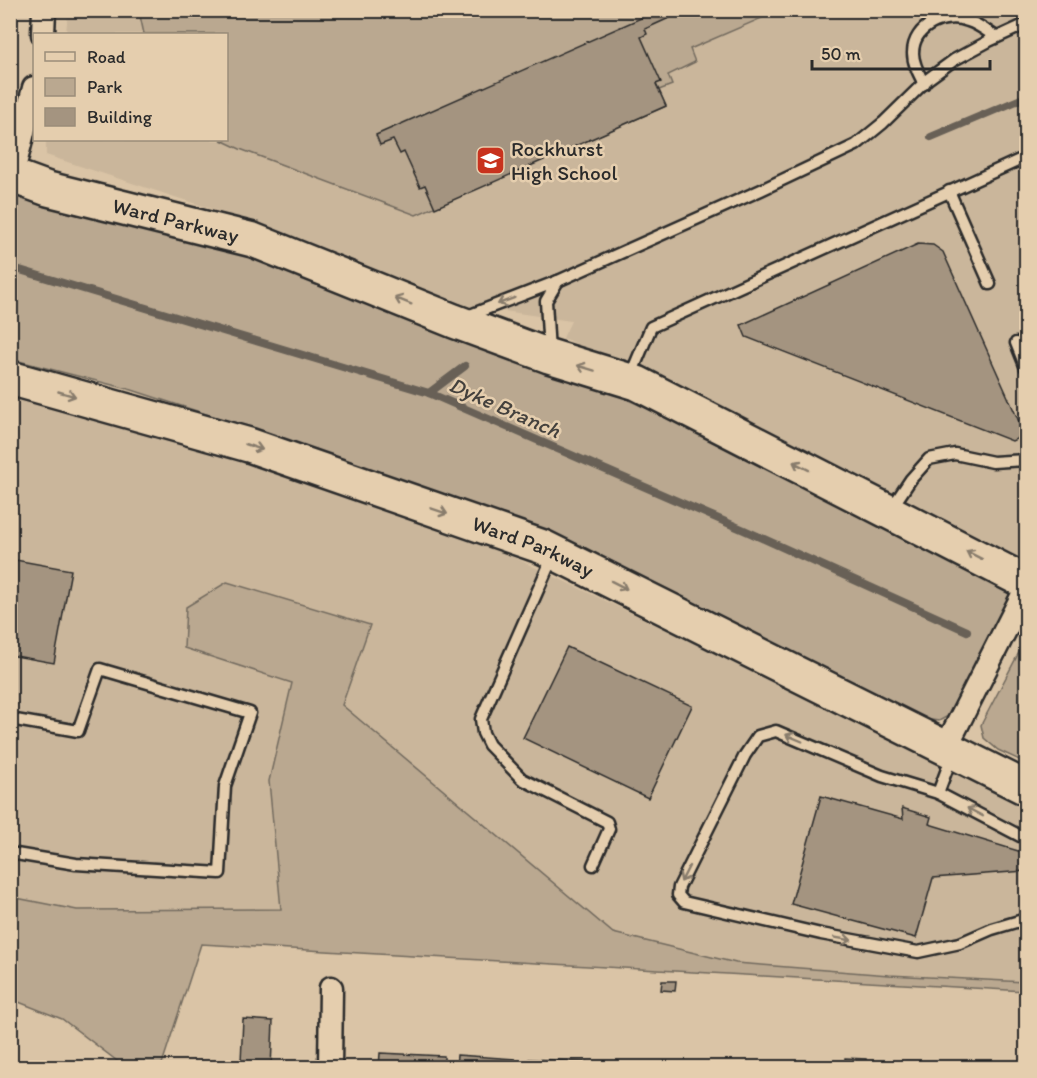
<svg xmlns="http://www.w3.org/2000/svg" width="1037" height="1078" viewBox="0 0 1037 1078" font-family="Itim,sans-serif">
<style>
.built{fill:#cab69b}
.green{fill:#baa890;stroke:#726a5e;stroke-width:1.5}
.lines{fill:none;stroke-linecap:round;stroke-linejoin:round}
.stream{stroke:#676056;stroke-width:8}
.building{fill:#a49480;stroke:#2b2b2b;stroke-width:1.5}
.service-casing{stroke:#2b2b2b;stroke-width:15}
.minor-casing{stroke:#2b2b2b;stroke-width:27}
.primary-casing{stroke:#2b2b2b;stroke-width:38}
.service{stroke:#e5ceae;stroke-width:10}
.minor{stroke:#e5ceae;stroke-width:22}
.primary{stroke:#e5ceae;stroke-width:33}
.oneway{stroke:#887c6c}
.labels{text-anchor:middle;stroke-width:5;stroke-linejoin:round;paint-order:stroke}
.poi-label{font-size:21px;fill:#2b2b2b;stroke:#e5ceae;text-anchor:start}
.street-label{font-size:21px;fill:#2b2b2b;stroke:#e5ceae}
.water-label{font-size:22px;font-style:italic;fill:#44413d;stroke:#e5ceae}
</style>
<rect width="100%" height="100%" fill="#dac4a6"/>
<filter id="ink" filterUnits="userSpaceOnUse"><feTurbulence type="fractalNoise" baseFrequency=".0167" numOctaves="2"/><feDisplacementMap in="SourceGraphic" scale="12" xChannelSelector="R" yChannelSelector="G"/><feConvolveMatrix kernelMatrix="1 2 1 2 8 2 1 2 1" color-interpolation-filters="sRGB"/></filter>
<g filter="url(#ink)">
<g class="built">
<polygon points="68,11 1026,11 1026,553 1016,556 986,545 676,387 563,338 571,321 451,303 270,228 46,155 46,140 226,140 226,34 66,34"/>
<polygon points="10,395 317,483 494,548 709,650 1026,804 1026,982 889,975 736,963 613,933 342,705 293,683 269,781 281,910 77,910 11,897"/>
</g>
<g class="green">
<polygon points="139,11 778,11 690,49 695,62 668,75 672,85 659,90 666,106 416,215 240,149 221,140 226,140 226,34 144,34"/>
<polygon points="11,195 61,205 252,254 613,393 781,469 1003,585 1010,596 950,715 939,721 924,719 383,474 243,426 132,390 11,359"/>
<polygon points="227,582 370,625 342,705 613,933 736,963 889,975 1026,982 1026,991 201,944 161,1067 125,1067 62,1019 11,999 11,897 77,910 281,909 269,781 292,683 184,648 186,607"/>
<polygon points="1026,639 1026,763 998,750 984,738 981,725"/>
</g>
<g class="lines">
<g class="stream">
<polyline points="931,137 1026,97"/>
<polyline points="10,267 429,393 744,530 967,631"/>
<polyline points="429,393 465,366"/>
</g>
</g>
<g class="building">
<polygon points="659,10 677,10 678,14 645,29 647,34 641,37 661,82 656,84 666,106 435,208 425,185 420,187 404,152 400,154 393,140 380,145 376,135"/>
<polygon points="918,244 933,245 943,252 1025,435 1012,441 746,337 741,325"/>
<polygon points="10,559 71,570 54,663 10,655"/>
<polygon points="567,647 692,706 648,798 523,738"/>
<polygon points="821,796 903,819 902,808 931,817 929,824 1025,853 1026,871 933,878 916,938 791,904"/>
<polygon points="662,981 676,981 675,991 661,990"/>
<polygon points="243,1019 273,1021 271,1068 235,1068 236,1061 241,1062"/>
<polygon points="380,1053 444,1056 444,1068 379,1068"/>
<polygon points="457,1055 515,1059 515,1068 456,1068"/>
<polygon points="845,1058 866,1059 866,1068 845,1068"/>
<polygon points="529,1059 587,1062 587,1068 528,1068"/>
<polygon points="906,1061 930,1062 930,1068 906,1068"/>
<polygon points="610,1063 668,1066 668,1068 609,1068"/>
</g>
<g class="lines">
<defs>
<g id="service">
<path d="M 924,84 C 919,74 913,64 913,53 C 913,26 945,12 968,21 C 978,24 987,31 996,37"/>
<polyline points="949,191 990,284"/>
<polyline points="465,317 558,281 761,190 856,145 883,123 928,79 954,60 989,41 1026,24"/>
<polyline points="1016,343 1026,368"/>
<polyline points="549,352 546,301 558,281"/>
<polyline points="630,377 651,327 1026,157"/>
<polyline points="891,509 911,479 929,459 955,454 993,462 1026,460"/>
<polyline points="553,556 481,719 483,733 489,745 522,779 607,822 609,829 593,865"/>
<polyline points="10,719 78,731 100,669 250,713 225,786 220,873 76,864 10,853"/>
<polyline points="938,793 952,756"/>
<polyline points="1026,839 938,793 882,776 776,731 758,736 745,755 679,887 678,895 684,902 821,934 918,952 960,943 992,929 1026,919"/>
</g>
<g id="minor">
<polyline points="43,34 44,10"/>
<polyline points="12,176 34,88"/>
<polyline points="945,749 1026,589"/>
<polyline points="330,1068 331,988"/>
</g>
<g id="primary">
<path id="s1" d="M 10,175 L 48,189 L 253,240 L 454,321 L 549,356 L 637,383 L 1026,582"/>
<path id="s2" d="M 10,378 L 249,445 L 543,547 L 1026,788"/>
</g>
</defs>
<use href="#service" class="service-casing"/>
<use href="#minor" class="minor-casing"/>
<use href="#primary" class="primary-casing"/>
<use href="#service" class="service"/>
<use href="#minor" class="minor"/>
<use href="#primary" class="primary"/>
</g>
<defs><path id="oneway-shaft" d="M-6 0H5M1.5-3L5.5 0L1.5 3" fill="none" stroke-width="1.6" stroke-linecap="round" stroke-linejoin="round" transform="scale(1.5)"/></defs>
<g class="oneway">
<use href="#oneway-shaft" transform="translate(403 301) rotate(-158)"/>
<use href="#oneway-shaft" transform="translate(506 301) rotate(159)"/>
<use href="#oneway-shaft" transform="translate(586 368) rotate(-163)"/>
<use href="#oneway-shaft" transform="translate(67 394) rotate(16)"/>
<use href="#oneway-shaft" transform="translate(254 447) rotate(18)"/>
<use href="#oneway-shaft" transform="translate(801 466) rotate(-153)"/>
<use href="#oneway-shaft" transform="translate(439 511) rotate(19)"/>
<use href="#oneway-shaft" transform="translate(974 555) rotate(-153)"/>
<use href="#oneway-shaft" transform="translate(619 585) rotate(27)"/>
<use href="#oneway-shaft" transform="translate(794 738) rotate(-157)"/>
<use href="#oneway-shaft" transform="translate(975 812) rotate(-152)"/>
<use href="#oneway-shaft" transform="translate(685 874) rotate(117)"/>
<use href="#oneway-shaft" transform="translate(843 939) rotate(10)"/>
</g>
</g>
<defs>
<symbol id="school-square" viewBox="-11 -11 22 22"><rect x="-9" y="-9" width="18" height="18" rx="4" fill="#c8321e" stroke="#e5ceae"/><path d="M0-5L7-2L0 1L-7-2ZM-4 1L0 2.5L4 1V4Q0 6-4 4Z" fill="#fff"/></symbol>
</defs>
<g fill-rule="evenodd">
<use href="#school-square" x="474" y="144" width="33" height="33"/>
</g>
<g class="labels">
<g class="poi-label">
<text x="511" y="156">Rockhurst<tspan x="511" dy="24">High School</tspan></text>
</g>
<g class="street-label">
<text dy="7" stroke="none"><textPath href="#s1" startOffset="172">Ward Parkway</textPath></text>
<text dy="7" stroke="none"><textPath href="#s2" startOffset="550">Ward Parkway</textPath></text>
</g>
<g class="water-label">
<text transform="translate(505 407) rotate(24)" y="8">Dyke Branch</text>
</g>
</g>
<rect width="1037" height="1078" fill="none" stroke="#e5ceae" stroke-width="36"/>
<rect x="18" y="18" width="1001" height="1042" fill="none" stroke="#2b2b2b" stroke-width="2" filter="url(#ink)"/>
<rect x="33" y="33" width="195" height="108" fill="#e5ceae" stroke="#9b8d7a" stroke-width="1.5"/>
<rect x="45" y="52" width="30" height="9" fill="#e5ceae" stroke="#9b8d7a" stroke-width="1.5"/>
<text x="87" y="63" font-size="18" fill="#2b2b2b">Road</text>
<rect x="45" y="78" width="30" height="18" fill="#baa890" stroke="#9b8d7a" stroke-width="1.5"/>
<text x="87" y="93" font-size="18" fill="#2b2b2b">Park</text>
<rect x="45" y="108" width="30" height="18" fill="#a49480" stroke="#9b8d7a" stroke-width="1.5"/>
<text x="87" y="123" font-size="18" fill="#2b2b2b">Building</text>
<path d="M812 60v9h178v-9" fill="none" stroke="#2b2b2b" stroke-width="3"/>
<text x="821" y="60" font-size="18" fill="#2b2b2b" stroke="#e5ceae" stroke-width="4.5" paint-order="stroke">50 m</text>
</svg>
